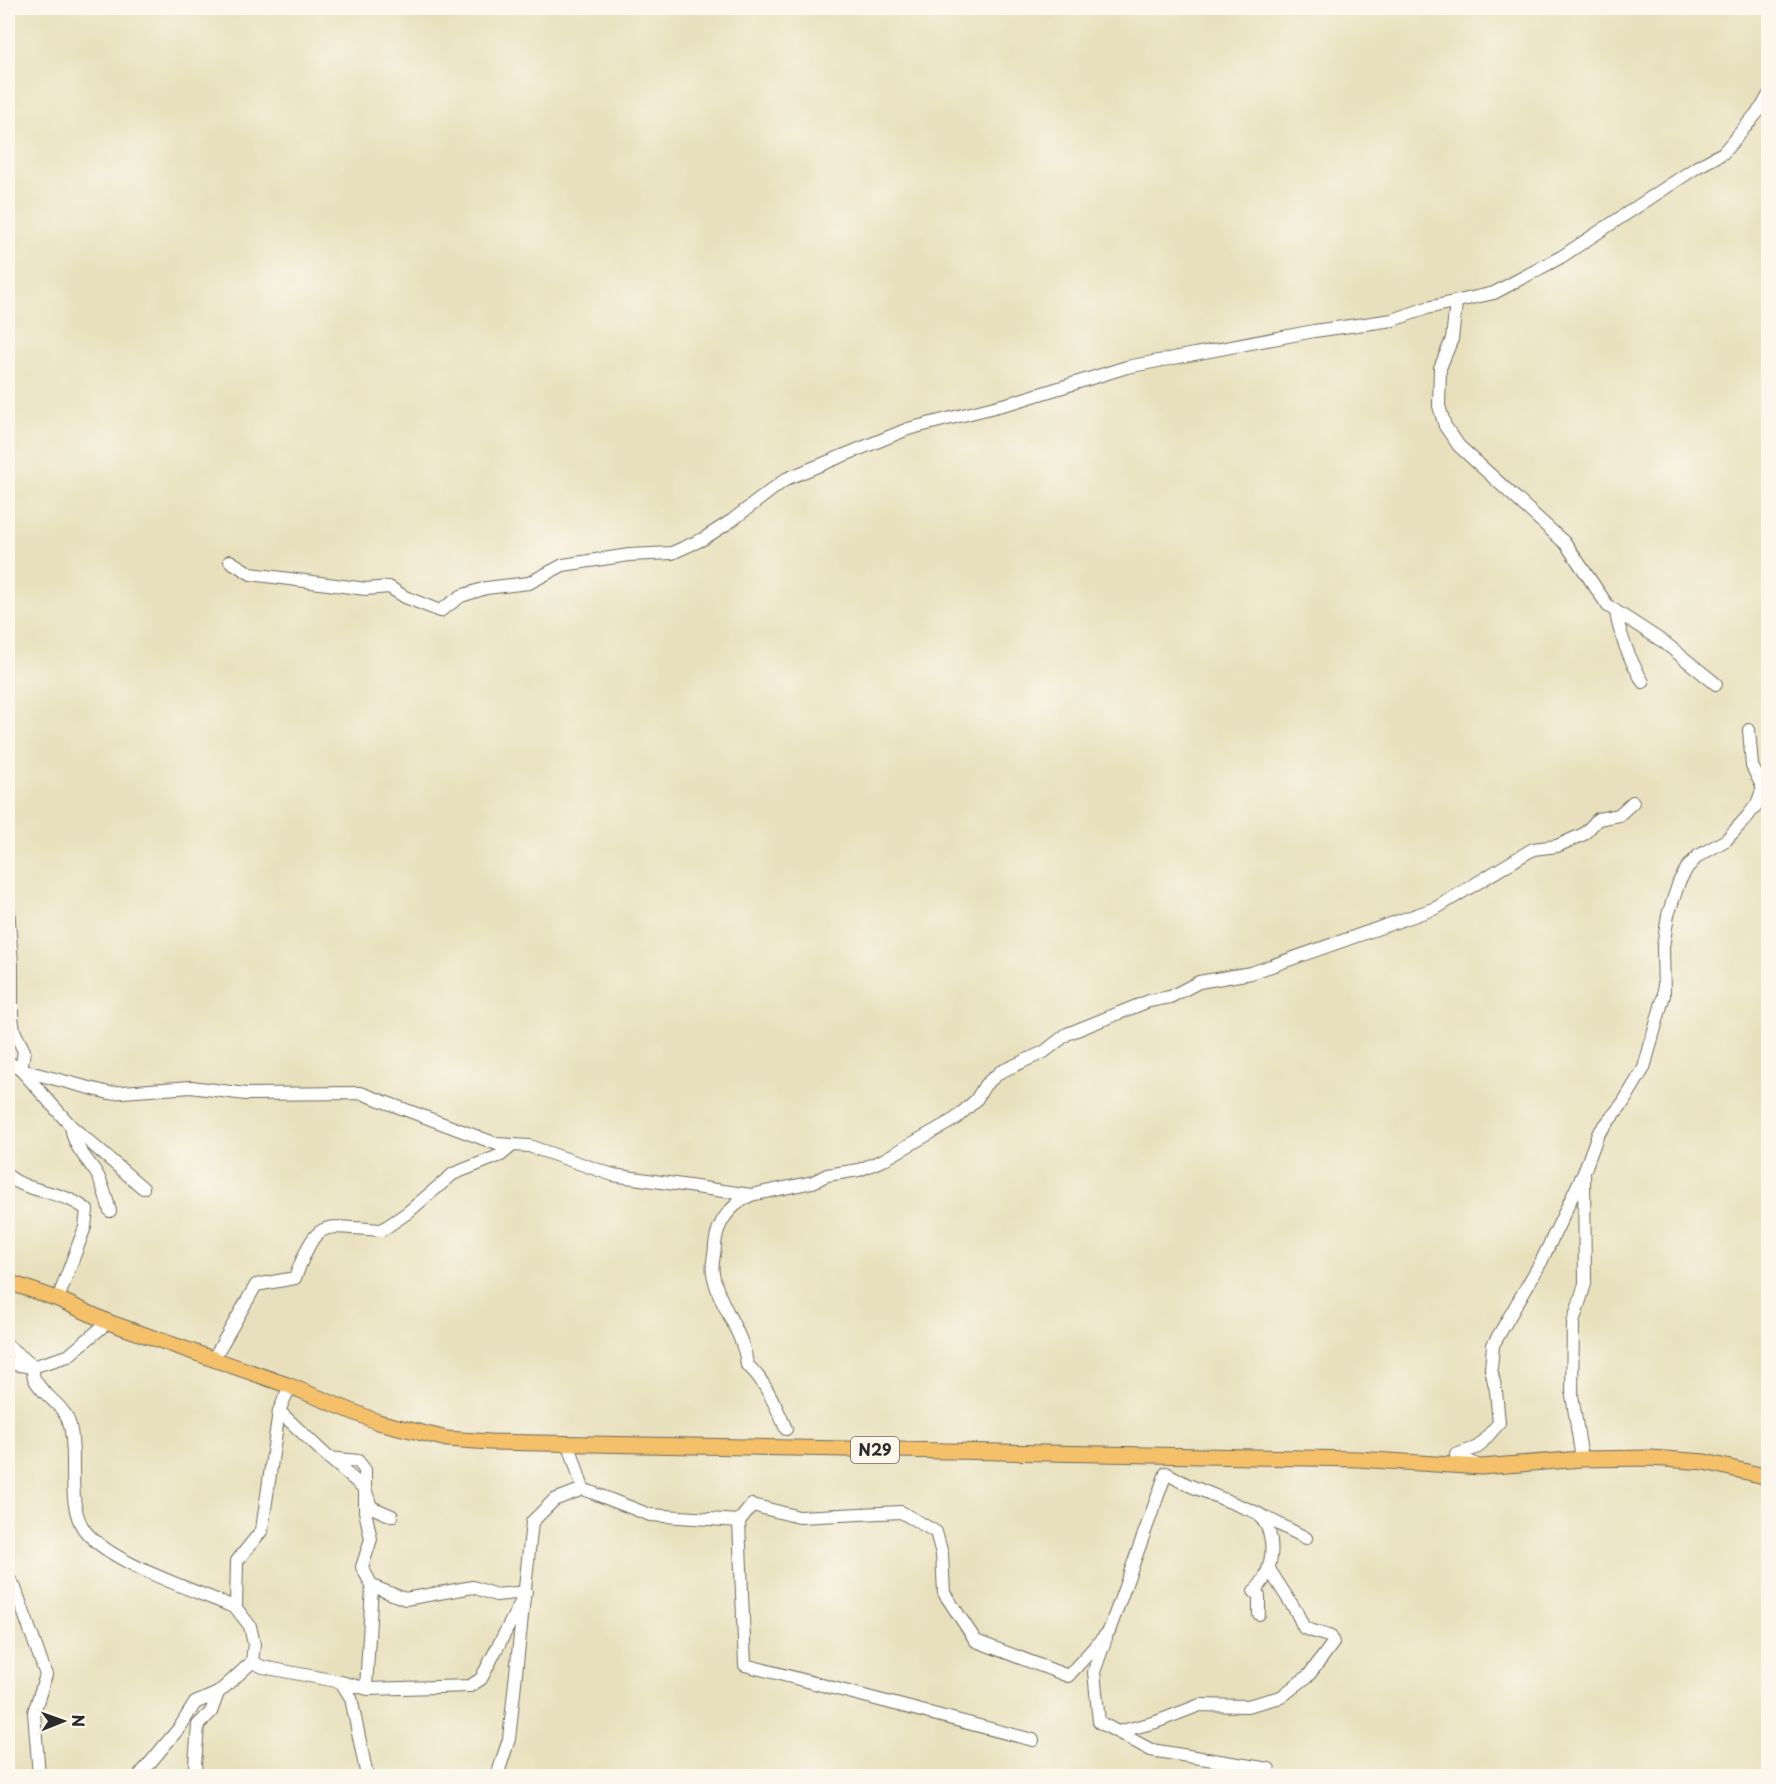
<svg xmlns="http://www.w3.org/2000/svg" width="1776" height="1784" viewBox="0 0 1776 1784" font-family="'Playpen Sans',sans-serif">
<style>
.lines{fill:none;stroke-linecap:round;stroke-linejoin:round}
.minor-casing{stroke:#6d6a5e;stroke-width:14}
.major-casing{stroke:#6d6a5e;stroke-width:17}
.minor{stroke:#fff;stroke-width:12}
.major{stroke:#f4c16a;stroke-width:15}
.labels{text-anchor:middle;stroke-width:6;stroke-linejoin:round;paint-order:stroke}
.shield{fill:#fbf7ec;stroke:#696865;stroke-width:1.5}
.shield-label{font-size:16px;font-weight:bold;fill:#2b2b2b}
</style>
<rect width="100%" height="100%" fill="#fbf7ec"/>
<filter id="ink" filterUnits="userSpaceOnUse"><feTurbulence type="fractalNoise" baseFrequency=".0167" numOctaves="2"/><feDisplacementMap in="SourceGraphic" scale="12" xChannelSelector="R" yChannelSelector="G"/><feConvolveMatrix kernelMatrix="1 2 1 2 8 2 1 2 1" color-interpolation-filters="sRGB"/></filter>
<filter id="wash" filterUnits="userSpaceOnUse"><feTurbulence type="fractalNoise" baseFrequency=".008" numOctaves="4" result="noise"/><feDisplacementMap in="SourceGraphic" scale="24" xChannelSelector="R" yChannelSelector="G"/><feGaussianBlur stdDeviation="1.35" result="paint"/><feColorMatrix in="noise" values="0 0 0 0 0 0 0 0 0 0 0 0 0 0 0 0 0 1.4 0 .05"/><feComposite in="paint" operator="in"/></filter>
<g filter="url(#wash)">
<rect width="100%" height="100%" fill="#e8e0bc"/>
</g>
<g filter="url(#ink)">
<g class="lines">
<defs>
<g id="minor">
<polyline points="1456,303 1452,339 1440,368 1439,406 1445,426 1459,446 1566,544 1608,606 1665,643 1716,684"/>
<polyline points="230,561 251,574 366,589 389,587 405,597 440,611 461,596 486,588 529,583 563,565 629,555 672,553 703,539 731,521 786,479 908,429 1014,402 1127,367 1314,331 1393,320 1427,308 1494,293 1561,257 1697,167 1723,153 1762,107 1768,96"/>
<path d="M 1616,612 C 1620,637 1630,660 1643,682"/>
<polyline points="8,906 12,965 12,1017 14,1031 24,1051 21,1070"/>
<polyline points="8,1062 21,1070 109,1093 191,1087 246,1094 361,1093 497,1144 529,1146 613,1175 751,1195 813,1182 827,1175 859,1170 883,1160 955,1119 976,1100 985,1085 1000,1072 1044,1052 1067,1034 1149,1001 1170,997 1199,982 1251,973 1436,908 1533,849 1557,846 1584,834 1598,819 1619,815 1633,802"/>
<polyline points="22,1071 71,1126 143,1188"/>
<path d="M 71,1126 C 74,1147 84,1155 95,1171 C 103,1182 106,1198 110,1211"/>
<path d="M 8,1176 C 31,1194 63,1190 87,1210 L 85,1227 L 58,1299"/>
<path d="M 751,1195 C 731,1205 717,1222 715,1245 C 715,1254 711,1264 713,1273 C 718,1305 744,1332 747,1365 C 763,1377 778,1410 786,1429"/>
<path d="M 8,1346 C 14,1352 27,1359 32,1367 C 34,1371 32,1376 35,1380 C 45,1398 65,1405 70,1426 C 78,1458 65,1507 86,1532 C 114,1565 195,1590 236,1608"/>
<path d="M 214,1358 L 256,1285 L 295,1278 C 319,1215 321,1227 382,1230 L 407,1213 L 453,1174 L 501,1155 L 513,1145"/>
<polyline points="8,1363 32,1367 68,1356 108,1322"/>
<polyline points="279,1411 329,1458 358,1461 365,1470 365,1511 371,1539 362,1567 372,1586 366,1688"/>
<polyline points="569,1444 583,1489"/>
<polyline points="329,1458 365,1489 371,1507 392,1516"/>
<polyline points="1582,1459 1572,1395 1573,1323 1585,1284 1584,1172 1598,1134 1623,1103 1644,1068 1664,995 1663,947 1668,915 1679,882 1687,868 1698,856 1726,840 1747,817 1757,804 1763,788 1752,766 1749,730"/>
<polyline points="1477,1465 1456,1455 1478,1447 1499,1423 1496,1391 1491,1369 1493,1345 1541,1262 1582,1176"/>
<polyline points="739,1521 752,1505 799,1517 901,1512 936,1532 942,1554 944,1593 976,1641 1068,1676 1109,1631 1166,1473 1186,1484 1255,1512 1306,1538"/>
<polyline points="8,1577 15,1588 46,1675 34,1712 39,1776"/>
<polyline points="372,1586 405,1599 473,1587 496,1595 526,1592"/>
<path d="M 1259,1614 L 1259,1596 L 1254,1591 C 1274,1575 1278,1534 1260,1517"/>
<polyline points="1106,1638 1094,1672 1099,1722 1151,1750 1269,1769"/>
<polyline points="252,1662 263,1667 341,1682 351,1698 367,1776"/>
<polyline points="341,1682 368,1689 470,1686 481,1679 523,1598"/>
<polyline points="1118,1732 1156,1722 1200,1705 1247,1706 1281,1697 1309,1675 1333,1643 1331,1637 1304,1628 1296,1611 1269,1569"/>
<polyline points="139,1776 180,1727 195,1703 218,1693 252,1662 254,1644 250,1626 236,1608 237,1561 262,1530 279,1411 290,1386"/>
<polyline points="197,1776 195,1765 198,1725 211,1712 218,1693"/>
<polyline points="497,1776 509,1739 532,1522 554,1500 583,1489 650,1515 739,1521 745,1665 1033,1740"/>
</g>
<polyline id="major" points="8,1282 58,1299 108,1322 290,1386 378,1422 447,1439 490,1442 1358,1459 1481,1467 1582,1459 1651,1458 1705,1462 1768,1477"/>
</defs>
<use href="#minor" class="minor-casing"/>
<use href="#major" class="major-casing"/>
<use href="#minor" class="minor"/>
<use href="#major" class="major"/>
</g>
</g>
<g class="labels">
<rect class="shield" x="851" y="1437" width="48" height="26" rx="4.5"/>
<g class="shield-label">
<text x="875" y="1456">N29</text>
</g>
</g>
<rect width="1776" height="1784" fill="none" stroke="#fbf7ec" stroke-width="30"/>
<g transform="translate(63 1721) rotate(89)" stroke="#fbf7ec" stroke-width="4.5" paint-order="stroke">
<path d="M0-4.5L10 22L0 15L-10 22Z" fill="#2b2b2b"/>
<text y="-9" font-size="16" font-weight="bold" text-anchor="middle" fill="#2b2b2b">N</text>
</g>
</svg>
